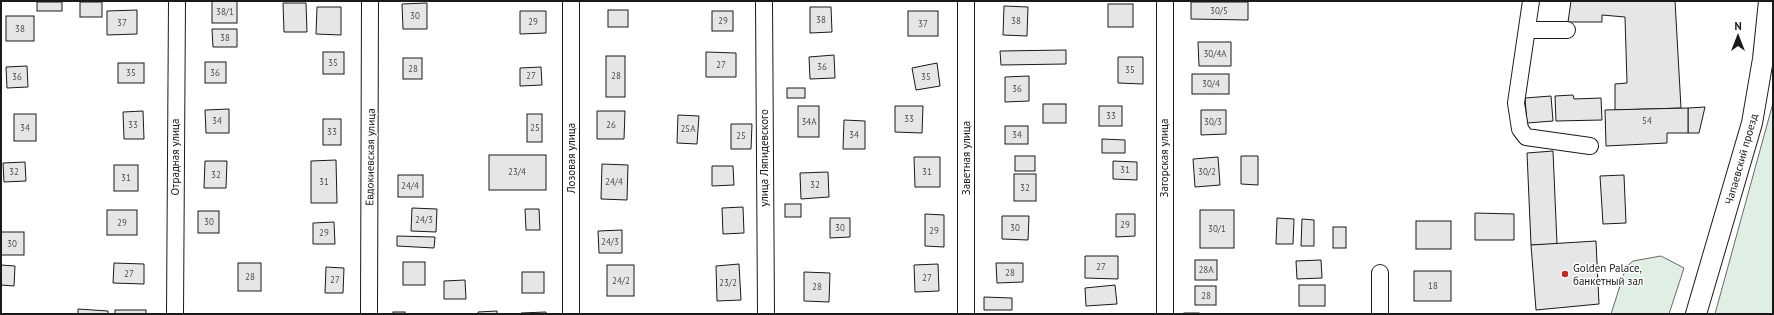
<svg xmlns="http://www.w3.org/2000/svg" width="1774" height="315" viewBox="0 0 1774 315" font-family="'PT Sans',sans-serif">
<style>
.green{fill:#e0efe3;stroke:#6a6a6a}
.building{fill:#e6e6e6;stroke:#1a1a1a}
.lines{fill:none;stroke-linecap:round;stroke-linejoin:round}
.minor-casing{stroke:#1a1a1a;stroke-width:18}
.major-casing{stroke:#1a1a1a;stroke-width:22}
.minor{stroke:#fff;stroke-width:16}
.major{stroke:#fff;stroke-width:20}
.poi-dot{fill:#c62828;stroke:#fff;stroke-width:1.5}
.labels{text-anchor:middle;stroke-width:3;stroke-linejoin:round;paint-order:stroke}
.number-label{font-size:9px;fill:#4d4d4d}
.street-label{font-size:11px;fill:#1a1a1a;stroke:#fff}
.poi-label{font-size:11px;fill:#1a1a1a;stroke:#fff;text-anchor:start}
</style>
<rect width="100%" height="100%" fill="#fff"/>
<g class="green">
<polygon points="1773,103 1773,314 1715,314"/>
<polygon points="1661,256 1684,268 1669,314 1611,314 1626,267 1633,261"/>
</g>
<g class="building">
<rect x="212" y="1" width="25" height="22"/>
<polygon points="1571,1 1675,1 1681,108 1615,110 1615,84 1627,83 1625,17 1602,15 1602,22 1568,22"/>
<rect x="37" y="2" width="25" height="9"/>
<rect x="80" y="2" width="22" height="15"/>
<polygon points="1191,2 1248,2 1248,20 1191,19"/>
<polygon points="283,3 306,3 307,32 284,32"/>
<polygon points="427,3 427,29 403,29 402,4"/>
<rect x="1108" y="4" width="25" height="23"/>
<polygon points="1004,6 1028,7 1027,36 1003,35"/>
<polygon points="317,7 341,7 341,35 316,34"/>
<polygon points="810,7 831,7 832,32 810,33"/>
<polygon points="137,10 137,34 107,35 107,11"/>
<rect x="608" y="10" width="20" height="17"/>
<polygon points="520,11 546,11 546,33 520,34"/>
<rect x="712" y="11" width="21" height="20"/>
<rect x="908" y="11" width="30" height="25"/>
<rect x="6" y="16" width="28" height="25"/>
<polygon points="212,29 237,29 237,47 213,47"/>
<polygon points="1198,42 1231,42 1231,66 1199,66"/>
<polygon points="1066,50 1066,64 1001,65 1000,51"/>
<rect x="323" y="52" width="21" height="22"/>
<polygon points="706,52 736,53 736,77 706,77"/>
<polygon points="834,55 835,78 810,79 809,57"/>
<rect x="606" y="56" width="19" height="41"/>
<polygon points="1118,57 1143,57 1143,84 1118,83"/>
<rect x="403" y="58" width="19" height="21"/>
<rect x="205" y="62" width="21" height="21"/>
<rect x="118" y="63" width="26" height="20"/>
<polygon points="937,63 940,86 916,90 912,68"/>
<polygon points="27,66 28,87 7,88 6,67"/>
<polygon points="541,67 542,85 520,86 520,68"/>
<rect x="1192" y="74" width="37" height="20"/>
<polygon points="1029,76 1029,101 1005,102 1005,77"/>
<rect x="787" y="88" width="18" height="10"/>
<polygon points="1573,95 1574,99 1601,98 1602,120 1556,121 1555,96"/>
<polygon points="1551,96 1553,121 1527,123 1525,98"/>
<rect x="1043" y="104" width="23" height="19"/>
<rect x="798" y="106" width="21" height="31"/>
<polygon points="895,106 923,106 922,133 895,132"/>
<rect x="1099" y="106" width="23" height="20"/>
<polygon points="1705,107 1699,133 1688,133 1688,108"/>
<polygon points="1688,108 1688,133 1667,133 1667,143 1606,146 1605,110"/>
<polygon points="229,109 229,133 206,133 205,110"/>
<polygon points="1201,110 1226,110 1226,134 1201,135"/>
<polygon points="143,111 144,139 124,139 123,112"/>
<polygon points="597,111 625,111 624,139 597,139"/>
<rect x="14" y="114" width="22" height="27"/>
<rect x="527" y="114" width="15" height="28"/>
<polygon points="678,115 699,116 697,144 677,143"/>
<rect x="323" y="119" width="18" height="26"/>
<polygon points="844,120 865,121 865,149 843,149"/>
<polygon points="731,124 752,124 751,149 731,149"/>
<rect x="1005" y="126" width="23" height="18"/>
<polygon points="1102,139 1125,140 1125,153 1102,153"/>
<polygon points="1553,151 1557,244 1531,245 1527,153"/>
<rect x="489" y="155" width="57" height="35"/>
<rect x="1015" y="156" width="20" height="15"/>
<polygon points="1241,156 1258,156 1258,185 1241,184"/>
<polygon points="914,157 940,157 940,187 915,187"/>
<polygon points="1218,157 1220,185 1195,187 1193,159"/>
<polygon points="336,160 337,203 311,203 311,161"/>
<polygon points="205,161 227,161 226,188 204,188"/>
<polygon points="1113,161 1137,162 1137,180 1113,179"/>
<polygon points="25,162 26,181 4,182 3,163"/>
<polygon points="602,164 628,165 627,200 601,199"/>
<rect x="114" y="165" width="24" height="26"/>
<polygon points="712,166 733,166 734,185 712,186"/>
<polygon points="828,172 829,197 801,199 800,173"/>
<rect x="1014" y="174" width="22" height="27"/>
<rect x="398" y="175" width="25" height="22"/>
<polygon points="1624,175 1626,223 1603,224 1600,176"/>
<rect x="785" y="204" width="16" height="13"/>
<polygon points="743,207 744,233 723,234 722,208"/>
<polygon points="412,208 437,209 436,232 411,231"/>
<polygon points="525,209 539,209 540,230 526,230"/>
<rect x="107" y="210" width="30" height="25"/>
<rect x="1200" y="210" width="34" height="38"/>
<rect x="198" y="211" width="21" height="22"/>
<polygon points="1475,213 1514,214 1514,240 1475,240"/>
<polygon points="925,214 944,215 944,247 925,246"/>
<polygon points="1116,214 1135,214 1135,236 1116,237"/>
<polygon points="1002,216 1029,216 1028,240 1002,239"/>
<polygon points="830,218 850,218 850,237 830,238"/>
<polygon points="1277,218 1294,219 1293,244 1276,244"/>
<polygon points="1302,219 1314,220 1314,246 1301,246"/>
<rect x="1416" y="221" width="35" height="28"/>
<polygon points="334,222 335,244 313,244 313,223"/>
<rect x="1333" y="227" width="13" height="21"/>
<polygon points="622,230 622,253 599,253 598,231"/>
<rect x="1" y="232" width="23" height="23"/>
<polygon points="397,236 435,237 434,248 397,246"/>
<polygon points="1596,241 1599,304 1536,310 1531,245"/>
<polygon points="1085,256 1118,256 1118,279 1085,278"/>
<rect x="1195" y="260" width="22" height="20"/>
<polygon points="1321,260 1322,278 1297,279 1296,261"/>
<rect x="403" y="262" width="22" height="23"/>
<polygon points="114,263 144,264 144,284 113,283"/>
<rect x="238" y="263" width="23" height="28"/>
<polygon points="996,263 1023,263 1023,282 997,283"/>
<polygon points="739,264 741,300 717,301 716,266"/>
<polygon points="938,264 939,291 915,292 914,265"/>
<polygon points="1,265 15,266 14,286 1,285"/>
<rect x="607" y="265" width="27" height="31"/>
<polygon points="326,267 344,268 343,293 325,293"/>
<rect x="1414" y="271" width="37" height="30"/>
<rect x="522" y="272" width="22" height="21"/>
<polygon points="804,272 830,273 829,302 804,301"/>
<polygon points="465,280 466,299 444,299 444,281"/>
<polygon points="1115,285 1117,304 1086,306 1085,288"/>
<rect x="1299" y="285" width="26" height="21"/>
<rect x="1195" y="286" width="21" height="19"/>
<polygon points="984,297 1012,298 1012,310 984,310"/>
<polygon points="78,309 108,311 108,314 78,314"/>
<rect x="115" y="310" width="31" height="4"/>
<polygon points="497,311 497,314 478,314 478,312"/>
<rect x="393" y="312" width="12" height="2"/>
<polygon points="546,312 546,314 521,314 521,313"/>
<rect x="1184" y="313" width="15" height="1"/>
</g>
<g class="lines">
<defs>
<g id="minor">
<polyline points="571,1 571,314"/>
<polyline points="764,1 766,314"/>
<polyline points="966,1 966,314"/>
<polyline points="1531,1 1516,103 1520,129 1526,137 1590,146"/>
<polyline points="1527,30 1567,30"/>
<polyline points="175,314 177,1"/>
<polyline points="369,314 370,1"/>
<polyline points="1165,314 1165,1"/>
<polyline points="1380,314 1380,273"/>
</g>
<polyline id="major" points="1696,314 1752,123 1763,59 1769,1"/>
</defs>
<use href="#minor" class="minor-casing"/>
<use href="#major" class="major-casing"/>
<use href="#minor" class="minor"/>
<use href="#major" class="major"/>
</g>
<circle class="poi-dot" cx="1565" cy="274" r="4"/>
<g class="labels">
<g class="number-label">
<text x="1219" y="14">30/5</text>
<text x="225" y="15">38/1</text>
<text x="415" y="19">30</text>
<text x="821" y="23">38</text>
<text x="723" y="24">29</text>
<text x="1016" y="24">38</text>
<text x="533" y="25">29</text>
<text x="122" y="26">37</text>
<text x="923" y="27">37</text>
<text x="20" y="32">38</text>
<text x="225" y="41">38</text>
<text x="1215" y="57">30/4А</text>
<text x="333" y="66">35</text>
<text x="721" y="68">27</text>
<text x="822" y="70">36</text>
<text x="413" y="72">28</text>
<text x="1130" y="73">35</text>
<text x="131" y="76">35</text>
<text x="215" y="76">36</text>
<text x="531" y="79">27</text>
<text x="616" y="79">28</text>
<text x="17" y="80">36</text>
<text x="926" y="80">35</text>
<text x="1211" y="87">30/4</text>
<text x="1017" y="92">36</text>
<text x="1111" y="119">33</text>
<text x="909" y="122">33</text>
<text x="217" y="124">34</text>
<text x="1647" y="124">54</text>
<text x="809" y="125">34А</text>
<text x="1213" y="125">30/3</text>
<text x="133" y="128">33</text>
<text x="611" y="128">26</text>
<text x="25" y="131">34</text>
<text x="535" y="131">25</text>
<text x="688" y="132">25А</text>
<text x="332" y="135">33</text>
<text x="854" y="138">34</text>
<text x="1017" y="138">34</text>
<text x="741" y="139">25</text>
<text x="1125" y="173">31</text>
<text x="14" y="175">32</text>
<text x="517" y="175">23/4</text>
<text x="927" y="175">31</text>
<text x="1207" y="175">30/2</text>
<text x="216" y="178">32</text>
<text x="126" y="181">31</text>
<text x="324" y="185">31</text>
<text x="614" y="185">24/4</text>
<text x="815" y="188">32</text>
<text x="410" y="189">24/4</text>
<text x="1025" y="191">32</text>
<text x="424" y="223">24/3</text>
<text x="209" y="225">30</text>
<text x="122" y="226">29</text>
<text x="1125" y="228">29</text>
<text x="840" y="231">30</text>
<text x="1015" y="231">30</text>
<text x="1217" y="232">30/1</text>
<text x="934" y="234">29</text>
<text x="324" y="236">29</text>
<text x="610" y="245">24/3</text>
<text x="12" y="247">30</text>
<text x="1101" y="270">27</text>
<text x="1206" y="273">28А</text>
<text x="1010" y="276">28</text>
<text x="129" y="277">27</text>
<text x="250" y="280">28</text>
<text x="927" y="281">27</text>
<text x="335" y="283">27</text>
<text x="621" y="284">24/2</text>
<text x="728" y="286">23/2</text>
<text x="1433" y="289">18</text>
<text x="817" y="290">28</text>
<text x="1206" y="299">28</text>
</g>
<g class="street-label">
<text transform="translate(175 157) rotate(-90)" y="4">Отрадная улица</text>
<text transform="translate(370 157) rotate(-89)" y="4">Евдокиевская улица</text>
<text transform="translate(571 158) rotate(-90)" y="4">Лозовая улица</text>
<text transform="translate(764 158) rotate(-90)" y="4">улица Ляпидевского</text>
<text transform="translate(966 158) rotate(-90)" y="4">Заветная улица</text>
<text transform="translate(1164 158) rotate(-90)" y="4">Загорская улица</text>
<text transform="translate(1741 159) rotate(-74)" y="4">Чапаевский проезд</text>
</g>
<g class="poi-label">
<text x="1573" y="272">Golden Palace,<tspan x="1573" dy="13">банкетный зал</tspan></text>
</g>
</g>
<rect width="1774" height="315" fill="none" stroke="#1a1a1a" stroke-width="4"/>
<g transform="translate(1738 36)" stroke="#ffffff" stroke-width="3" paint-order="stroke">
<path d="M0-3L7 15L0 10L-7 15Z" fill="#1a1a1a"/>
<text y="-6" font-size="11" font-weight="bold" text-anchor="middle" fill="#1a1a1a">N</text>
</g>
</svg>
